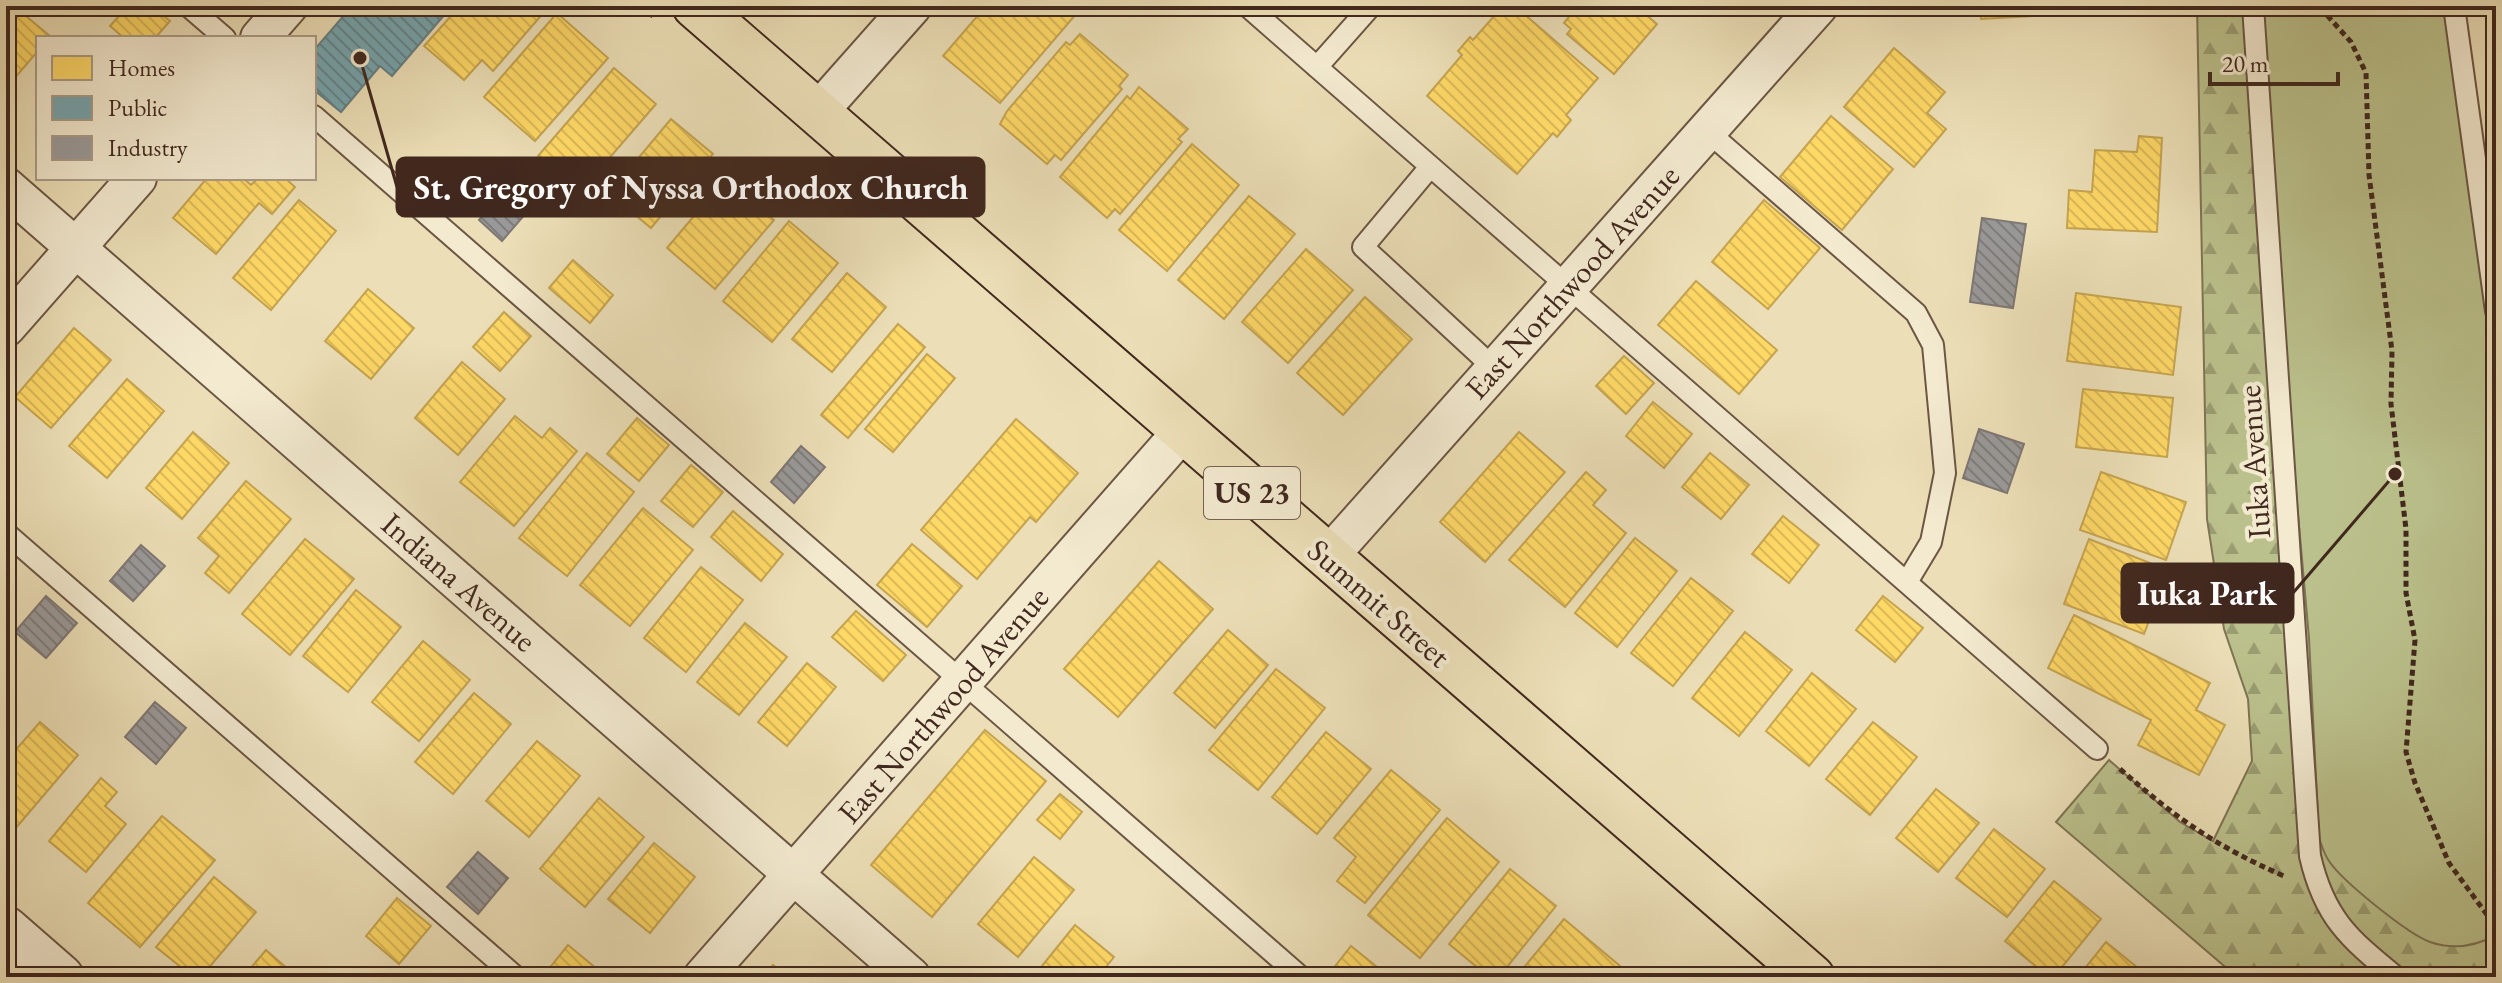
<svg xmlns="http://www.w3.org/2000/svg" width="2502" height="983" viewBox="0 0 2502 983" font-family="'EB Garamond',serif">
<style>
.forest{fill:url(#forest-firs);stroke:#7e7455;stroke-width:2}
.green{fill:#bbc18c;stroke:#7e7455;stroke-width:2}
.homes{fill:url(#homes-back-hatch);stroke:#c6a450;stroke-width:2}
.public{fill:url(#public-back-hatch);stroke:#668084;stroke-width:2}
.industry{fill:url(#industry-back-hatch);stroke:#7f7774;stroke-width:2}
.lines{fill:none;stroke-linecap:round;stroke-linejoin:round}
.service-casing{stroke:#6c5644;stroke-width:24}
.minor-casing{stroke:#6c5644;stroke-width:42}
.tertiary-casing{stroke:#6c5644;stroke-width:48}
.primary-casing{stroke:#41281e;stroke-width:48}
.path{stroke:#41281e;stroke-width:5;stroke-dasharray:6 4;stroke-linecap:butt}
.service{stroke:#f3ead0;stroke-width:20}
.minor{stroke:#f3ead0;stroke-width:38}
.tertiary{stroke:#f3ead0;stroke-width:44}
.primary{stroke:#ecdfb7;stroke-width:44}
.labels{text-anchor:middle;stroke-width:8;stroke-linejoin:round;paint-order:stroke}
.shield{fill:#f3ead0;stroke:#766253;stroke-width:2}
.shield-label{font-size:30px;font-weight:bold;fill:#41281e}
.street-label{font-size:32px;fill:#41281e;stroke:#f3ead0}
.leader{fill:none;stroke:#41281e;stroke-width:3}
.callout-dot{fill:#41281e;stroke:#f3ead0;stroke-width:3}
.callout{fill:#41281e;stroke:#41281e;stroke-width:3}
.callout-label{font-size:34px;text-anchor:middle;font-weight:bold;fill:#fff}
</style>
<defs>
<pattern id="forest-firs" width="22" height="20" patternUnits="userSpaceOnUse" patternTransform="scale(2)"><rect width="22" height="20" fill="#bbc18c"/><path d="M5 1l3.5 6h-7zM16 11l3.5 6h-7z" fill="#9a9d72"/></pattern>
<pattern id="homes-back-hatch" width="6" height="6" patternUnits="userSpaceOnUse" patternTransform="scale(2)"><rect width="6" height="6" fill="#ffd966"/><path d="M-1 5l2 2M0 0l6 6M5-1l2 2" fill="none" stroke="#dcba58"/></pattern>
<pattern id="public-back-hatch" width="6" height="6" patternUnits="userSpaceOnUse" patternTransform="scale(2)"><rect width="6" height="6" fill="#76a5af"/><path d="M-1 5l2 2M0 0l6 6M5-1l2 2" fill="none" stroke="#62868e"/></pattern>
<pattern id="industry-back-hatch" width="6" height="6" patternUnits="userSpaceOnUse" patternTransform="scale(2)"><rect width="6" height="6" fill="#999"/><path d="M-1 5l2 2M0 0l6 6M5-1l2 2" fill="none" stroke="#7e7d7c"/></pattern>
</defs>
<rect width="100%" height="100%" fill="#ecdfb7"/>
<filter id="stains"><feTurbulence type="fractalNoise" baseFrequency=".0025" numOctaves="4"/><feColorMatrix values="0 0 0 0 .2 0 0 0 0 .09 0 0 0 0 .02 0 0 0 .5 -.17"/></filter>
<radialGradient id="worn" r=".72"><stop offset=".6" stop-color="#630" stop-opacity="0"/><stop offset="1" stop-color="#630" stop-opacity=".3"/></radialGradient>
<polygon class="forest" points="2197,6 2253,6 2496,311 2496,977 2237,977 2056,822 2109,760 2180,822 2213,841 2252,761 2248,699 2224,629 2207,519"/>
<path class="green" d="M 2253,6 L 2454,6 L 2496,311 L 2496,935 C 2476,946 2453,950 2430,942 C 2408,934 2342,881 2329,861 C 2324,854 2322,846 2319,838 L 2309,638 Z"/>
<g class="homes">
<polygon points="128,6 152,6 170,21 155,38 124,38 110,26"/>
<polygon points="460,6 539,6 545,11 493,71 482,60 464,80 424,46"/>
<polygon points="986,6 1083,6 1000,103 943,56"/>
<polygon points="1503,6 1515,6 1598,78 1566,115 1571,120 1557,137 1553,133 1517,174 1427,96 1462,55 1458,51 1470,37 1473,40"/>
<polygon points="1578,6 1636,6 1657,24 1614,74 1567,34 1571,29 1564,23"/>
<polygon points="1980,6 2169,6 2169,8 1981,19"/>
<polygon points="15,7 50,36 38,38 38,51 13,80 6,74 6,18"/>
<polygon points="557,13 608,58 535,141 484,97"/>
<polygon points="1080,34 1128,75 1119,86 1122,89 1061,160 1055,155 1047,164 1000,124 1007,111 1066,42 1070,45"/>
<polygon points="1894,48 1945,92 1927,113 1946,129 1914,167 1844,107"/>
<polygon points="614,68 656,104 580,192 538,156"/>
<polygon points="1139,87 1188,129 1178,139 1182,142 1120,214 1115,209 1107,218 1060,177 1127,96 1130,99"/>
<polygon points="1831,116 1893,169 1842,230 1780,177"/>
<polygon points="671,119 713,154 651,228 609,193"/>
<polygon points="2139,136 2162,138 2157,232 2067,228 2069,190 2092,192 2095,150 2137,152"/>
<polygon points="1192,144 1239,185 1167,271 1119,230"/>
<polygon points="207,178 243,178 251,185 258,178 285,178 295,187 272,214 259,203 216,254 173,218"/>
<polygon points="726,178 774,220 715,289 667,248"/>
<polygon points="1249,196 1295,234 1224,319 1178,280"/>
<polygon points="299,200 336,231 271,310 233,278"/>
<polygon points="1764,200 1820,248 1768,309 1712,262"/>
<polygon points="789,221 838,263 772,342 723,301"/>
<polygon points="1306,249 1353,290 1288,363 1242,322"/>
<polygon points="573,260 613,295 590,323 549,288"/>
<polygon points="847,273 886,307 832,372 792,339"/>
<polygon points="1696,281 1777,350 1739,394 1658,325"/>
<polygon points="368,289 414,328 371,379 325,341"/>
<polygon points="2076,293 2181,307 2173,375 2067,361"/>
<polygon points="1365,297 1412,339 1343,415 1297,373"/>
<polygon points="504,312 531,336 500,371 473,347"/>
<polygon points="898,324 925,347 848,438 821,415"/>
<polygon points="74,328 111,360 51,428 15,397"/>
<polygon points="927,354 955,378 893,452 865,429"/>
<polygon points="1624,356 1654,383 1626,414 1596,386"/>
<polygon points="462,362 505,399 458,455 415,418"/>
<polygon points="127,379 164,411 107,478 69,446"/>
<polygon points="2083,389 2173,398 2167,457 2076,447"/>
<polygon points="1653,402 1692,434 1664,468 1626,436"/>
<polygon points="515,416 542,438 550,428 577,451 514,526 460,482"/>
<polygon points="637,418 669,445 639,481 607,454"/>
<polygon points="1016,419 1078,473 1036,522 1030,517 977,579 921,530"/>
<polygon points="193,432 229,463 182,519 146,488"/>
<polygon points="1519,432 1565,472 1485,562 1440,522"/>
<polygon points="587,453 634,492 567,576 519,538"/>
<polygon points="1710,453 1749,485 1721,519 1682,487"/>
<polygon points="691,465 723,492 693,527 661,501"/>
<polygon points="1586,472 1606,490 1593,505 1626,533 1565,607 1509,560"/>
<polygon points="2101,472 2186,502 2166,560 2080,530"/>
<polygon points="246,481 291,519 229,593 205,573 219,556 198,538"/>
<polygon points="643,508 693,550 630,626 580,585"/>
<polygon points="733,511 783,554 761,581 711,537"/>
<polygon points="1783,516 1819,545 1789,583 1752,554"/>
<polygon points="1635,538 1677,571 1617,647 1575,613"/>
<polygon points="305,539 354,579 290,655 242,614"/>
<polygon points="2089,539 2168,570 2144,634 2064,604"/>
<polygon points="912,544 962,586 927,627 877,585"/>
<polygon points="1159,561 1213,609 1118,717 1064,669"/>
<polygon points="701,567 743,600 686,672 644,638"/>
<polygon points="1691,578 1733,611 1673,686 1631,653"/>
<polygon points="356,590 401,627 348,692 303,656"/>
<polygon points="1883,596 1923,628 1895,662 1856,630"/>
<polygon points="856,611 906,655 883,681 832,637"/>
<polygon points="2074,615 2210,683 2196,710 2225,725 2199,775 2138,745 2151,720 2048,668"/>
<polygon points="745,623 787,657 739,715 697,682"/>
<polygon points="1228,630 1268,665 1215,728 1174,693"/>
<polygon points="1745,632 1792,670 1739,736 1692,698"/>
<polygon points="423,641 470,680 419,741 372,702"/>
<polygon points="807,663 836,687 787,746 758,722"/>
<polygon points="1276,669 1325,708 1258,790 1209,750"/>
<polygon points="1812,673 1856,709 1809,766 1766,731"/>
<polygon points="474,693 511,724 453,794 415,762"/>
<polygon points="40,722 78,755 15,829 6,822 6,761"/>
<polygon points="1873,722 1917,757 1870,815 1826,779"/>
<polygon points="985,730 1046,781 932,917 871,865"/>
<polygon points="1326,732 1371,769 1317,834 1272,797"/>
<polygon points="537,741 580,776 529,837 486,801"/>
<polygon points="1391,770 1440,810 1365,903 1337,881 1356,857 1334,838"/>
<polygon points="101,778 117,792 105,806 126,824 86,872 49,841"/>
<polygon points="1936,789 1979,823 1938,872 1896,838"/>
<polygon points="1060,794 1082,812 1060,839 1037,820"/>
<polygon points="599,798 644,837 585,907 540,869"/>
<polygon points="162,816 215,860 140,947 88,903"/>
<polygon points="1447,818 1499,862 1420,958 1368,915"/>
<polygon points="1994,829 2045,869 2007,917 1956,878"/>
<polygon points="654,843 695,877 650,933 608,899"/>
<polygon points="1034,857 1074,890 1018,957 978,924"/>
<polygon points="1510,869 1556,906 1499,977 1489,977 1449,944"/>
<polygon points="214,877 256,912 201,977 193,977 156,947"/>
<polygon points="2054,881 2101,919 2054,977 2049,977 2005,941"/>
<polygon points="397,898 431,926 399,964 366,936"/>
<polygon points="1564,919 1620,966 1611,977 1516,977"/>
<polygon points="1075,925 1114,957 1098,977 1033,977"/>
<polygon points="2106,942 2149,977 2078,977"/>
<polygon points="568,945 603,974 601,977 554,977 547,971"/>
<polygon points="1351,946 1382,971 1377,977 1333,977 1329,974"/>
<polygon points="266,950 297,977 243,977"/>
<polygon points="773,965 787,977 762,977"/>
</g>
<polygon class="public" points="352,6 452,6 392,76 380,66 341,112 314,90 314,50"/>
<g class="industry">
<polygon points="509,184 533,205 502,241 479,220"/>
<polygon points="1982,218 2026,224 2013,308 1970,302"/>
<polygon points="1979,429 2024,444 2007,493 1963,478"/>
<polygon points="801,446 825,467 794,503 771,482"/>
<polygon points="141,545 165,566 133,601 110,581"/>
<polygon points="46,596 77,623 46,658 15,632"/>
<polygon points="155,702 186,728 156,764 125,737"/>
<polygon points="478,852 508,878 478,914 447,887"/>
</g>
<g class="lines">
<defs>
<g id="service">
<polyline points="188,6 225,38"/>
<polyline points="1247,6 2097,749"/>
<path d="M 2253,6 L 2310,856 C 2324,917 2348,938 2396,977"/>
<polyline points="2454,6 2496,311"/>
<polyline points="1317,67 1371,6"/>
<polyline points="314,116 1301,977"/>
<polyline points="1707,131 1916,313 1933,345 1945,473 1931,542 1907,582"/>
<polyline points="1430,167 1363,247 1495,369"/>
<polyline points="6,533 516,977"/>
</g>
<g id="minor">
<polyline points="260,38 288,6"/>
<polyline points="818,112 912,6"/>
<polyline points="6,187 911,977"/>
<polyline points="6,327 137,178"/>
<polyline points="1327,558 1818,6"/>
<polyline points="703,977 1182,432"/>
</g>
<polyline id="tertiary" points="6,929 61,977"/>
<polyline id="primary" points="695,6 1812,977"/>
</defs>
<use href="#service" class="service-casing"/>
<use href="#minor" class="minor-casing"/>
<use href="#tertiary" class="tertiary-casing"/>
<use href="#primary" class="primary-casing"/>
<g class="path">
<polyline points="641,6 653,16"/>
<polyline points="2310,6 2326,14 2351,42 2366,73 2369,175 2392,351 2391,404 2406,529 2406,593 2415,640 2406,752 2415,783 2449,863 2496,927"/>
<path d="M 2120,769 C 2176,818 2215,846 2284,876"/>
</g>
<use href="#service" class="service"/>
<use href="#minor" class="minor"/>
<use href="#tertiary" class="tertiary"/>
<use href="#primary" class="primary"/>
</g>
<g class="labels">
<rect class="shield" x="1204" y="467" width="96" height="52" rx="6"/>
<g class="shield-label">
<text x="1252" y="503">US 23</text>
</g>
<g class="street-label">
<text transform="translate(1572 282) rotate(-48)" y="11">East Northwood Avenue</text>
<text transform="translate(2254 462) rotate(-94)" y="11">Iuka Avenue</text>
<text transform="translate(459 582) rotate(41)" y="11">Indiana Avenue</text>
<text transform="translate(1379 603) rotate(41)" y="11">Summit Street</text>
<text transform="translate(943 705) rotate(-49)" y="11">East Northwood Avenue</text>
</g>
</g>
<path class="leader" d="M360 58L397 187M2395 474L2293 593"/>
<g class="callout-dot">
<circle cx="360" cy="58" r="8"/>
<circle cx="2395" cy="474" r="8"/>
</g>
<g class="callout">
<rect x="397" y="158" width="587" height="58" rx="8"/>
<rect x="2122" y="564" width="171" height="58" rx="8"/>
</g>
<g class="callout-label">
<text x="691" y="199">St. Gregory of Nyssa Orthodox Church</text>
<text x="2207" y="605">Iuka Park</text>
</g>
<rect width="2502" height="983" fill="none" stroke="#ecdfb7" stroke-width="32"/>
<rect x="8" y="8" width="2486" height="967" fill="none" stroke="#41281e" stroke-width="4"/>
<rect x="16" y="16" width="2470" height="951" fill="none" stroke="#41281e" stroke-width="2"/>
<rect x="36" y="36" width="280" height="144" fill="#f3ead0" stroke="#ac9c89" stroke-width="2"/>
<rect x="52" y="56" width="40" height="24" fill="#ffd966" stroke="#ac9c89" stroke-width="2"/>
<text x="108" y="76" font-size="24" fill="#41281e">Homes</text>
<rect x="52" y="96" width="40" height="24" fill="#76a5af" stroke="#ac9c89" stroke-width="2"/>
<text x="108" y="116" font-size="24" fill="#41281e">Public</text>
<rect x="52" y="136" width="40" height="24" fill="#999999" stroke="#ac9c89" stroke-width="2"/>
<text x="108" y="156" font-size="24" fill="#41281e">Industry</text>
<path d="M2210 72v12h128v-12" fill="none" stroke="#41281e" stroke-width="4"/>
<text x="2222" y="72" font-size="24" fill="#41281e" stroke="#f3ead0" stroke-width="6" paint-order="stroke">20 m</text>
<rect width="100%" height="100%" filter="url(#stains)"/>
<rect width="100%" height="100%" fill="url(#worn)"/>
</svg>
